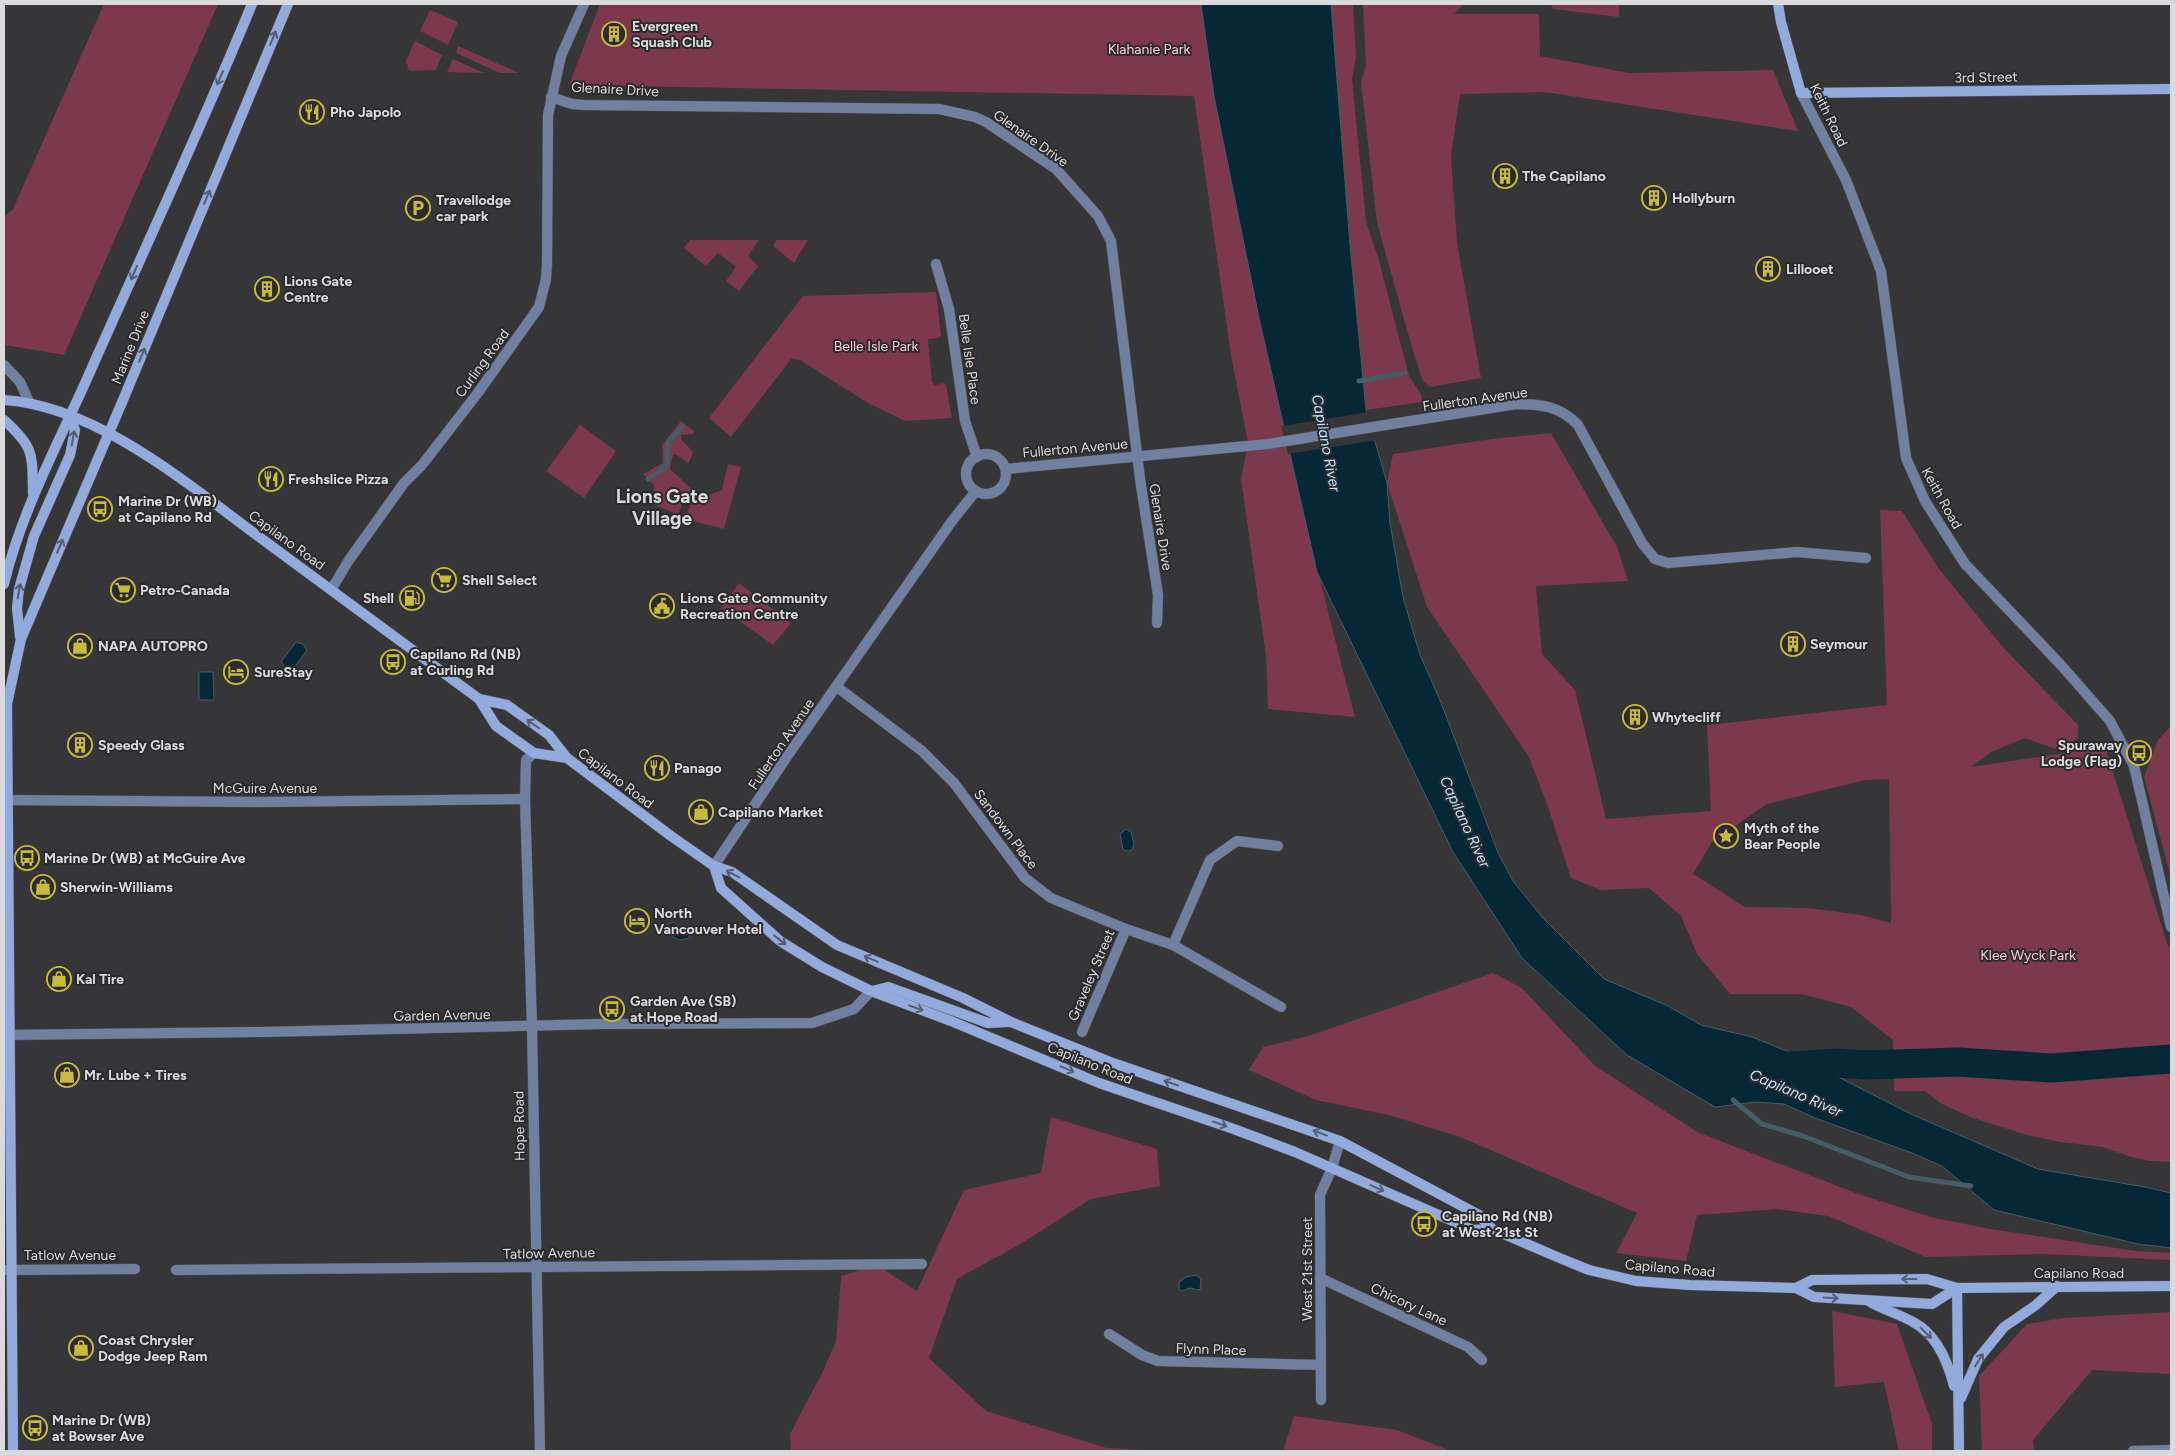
<svg xmlns="http://www.w3.org/2000/svg" width="2175" height="1455" viewBox="0 0 2175 1455" font-family="Figtree,sans-serif">
<style>
.green{fill:#7c384c;fill-rule:evenodd}
.water{fill:#062735;stroke:#465c67}
.pier{fill:#363538}
.lines{fill:none;stroke-linecap:round;stroke-linejoin:round}
.stream{stroke:#465c67;stroke-width:5}
.river{stroke:#062735;stroke-width:29}
.street-casing{stroke:#545355;stroke-width:11}
.secondary-casing{stroke:#545355;stroke-width:11}
.street{stroke:#7180a0;stroke-width:10}
.secondary{stroke:#92aadc;stroke-width:10}
.oneway{stroke:#555e74}
.labels{text-anchor:middle;stroke-width:4;stroke-linejoin:round;paint-order:stroke}
.poi-label{font-size:14px;font-weight:bold;fill:#dad9db;stroke:#2c2b2e;text-anchor:start}
.park-label{font-size:14px;fill:#fbc9d4;stroke:#2c2b2e}
.street-label{font-size:14px;fill:#dad9db;stroke:#2c2b2e}
.water-label{font-size:15px;font-style:italic;fill:#b8e5fd;stroke:#2c2b2e}
.district-label{font-size:19px;font-weight:bold;fill:#dad9db;stroke:#2c2b2e}
</style>
<rect width="100%" height="100%" fill="#363538"/>
<g class="green">
<polygon points="104,4 218,4 64,355 4,345 4,217 13,209"/>
<path d="M 600,4 L 1201,4 C 1220,132 1246,260 1275,386 C 1300,497 1326,607 1355,717 L 1268,709 L 1266,656 L 1241,479 L 1248,443 L 1231,355 L 1194,96 L 569,85 Z"/>
<polygon points="1331,4 1353,4 1356,57 1352,79 1366,222 1378,257 1409,376 1421,394 1422,402 1366,410 1350,245"/>
<polygon points="1363,4 1464,4 1454,14 1539,14 1540,56 1629,73 1773,70 1798,131 1545,92 1460,94 1451,156 1457,243 1481,378 1430,387 1422,379 1411,344 1377,223 1361,82 1366,66"/>
<polygon points="1551,4 1619,4 1619,17 1553,9"/>
<polygon points="430,10 458,22 448,45 420,31"/>
<polygon points="415,41 442,55 436,70 411,71 407,69 408,65 405,63"/>
<polygon points="458,46 519,73 500,73 456,53"/>
<polygon points="453,59 484,73 447,72"/>
<polygon points="690,240 759,240 748,256 758,266 739,291 726,281 736,267 718,253 706,266 684,248"/>
<polygon points="776,240 808,240 794,263 773,246"/>
<polygon points="936,292 941,336 938,338 928,339 932,382 935,385 944,383 946,385 952,418 905,421 868,403 800,360 791,359 731,437 709,418 803,296"/>
<polygon points="681,421 694,431 693,434 681,435 681,439 693,452 689,463 675,454 673,455 670,469 695,492 685,496 678,515 655,505 654,485 643,474 663,463 662,445"/>
<polygon points="580,425 616,451 584,498 546,471"/>
<path d="M 1551,433 L 1617,547 L 1628,581 L 1536,586 L 1542,654 L 1575,690 L 1606,819 L 1711,811 L 1707,725 L 1887,705 L 1880,510 L 1902,511 L 1939,569 L 2002,646 L 2078,725 L 2078,738 L 2061,751 L 2025,738 L 1991,752 L 1971,767 L 2105,747 L 2168,946 L 2171,948 L 2171,1162 L 2150,1161 L 2131,1157 L 2103,1147 L 2060,1142 L 2027,1135 L 1970,1117 L 1940,1103 L 1925,1091 L 1894,1091 L 1893,1040 L 1851,1007 L 1802,994 L 1730,994 L 1697,954 L 1681,916 L 1649,888 L 1601,890 L 1571,878 L 1548,807 L 1529,757 L 1427,607 L 1387,483 L 1393,454 L 1491,439 ZM 1889,779 L 1891,923 L 1861,915 L 1809,908 L 1745,907 L 1693,874 L 1712,842 L 1767,804 L 1865,780 Z"/>
<polygon points="728,464 741,467 724,529 685,519 691,502 722,490"/>
<polygon points="739,583 791,623 773,645 721,608"/>
<polygon points="2171,726 2171,878 2144,777 2158,740"/>
<polygon points="1493,973 1522,988 1594,1065 1697,1132 1861,1195 1934,1218 1991,1229 2136,1251 2171,1253 2171,1260 2044,1254 1926,1257 1828,1216 1777,1209 1697,1215 1686,1261 1616,1253 1637,1213 1460,1137 1389,1115 1316,1100 1249,1070 1263,1047 1305,1037"/>
<polygon points="1051,1117 1157,1149 1160,1186 1091,1199 1022,1243 957,1279 929,1358 986,1411 1107,1448 1158,1451 791,1451 790,1434 823,1371 836,1341 841,1276 876,1265 917,1291 964,1190 1041,1173"/>
<polygon points="1832,1311 1897,1324 1932,1424 1932,1451 1899,1451 1884,1382 1835,1387"/>
<polygon points="2171,1312 2171,1374 2092,1370 2033,1440 2034,1451 1982,1451 1979,1376 2027,1324 2063,1318"/>
<polygon points="1294,1416 1397,1430 1451,1451 1283,1451"/>
</g>
<g class="water">
<polygon points="1201,4 1331,4 1350,245 1366,410 1387,483 1390,523 1403,597 1420,655 1440,700 1498,853 1513,881 1542,917 1604,979 1668,1006 1701,1025 1752,1037 1789,1052 1913,1115 2038,1169 2145,1187 2171,1193 2171,1248 2138,1244 1994,1210 1942,1166 1912,1153 1815,1118 1784,1104 1756,1102 1715,1107 1627,1055 1522,958 1453,852 1317,572 1259,318 1214,96"/>
<polygon points="296,642 303,644 307,650 292,671 288,670 281,662"/>
<polygon points="199,672 213,672 214,700 199,700"/>
<polygon points="1126,829 1131,832 1134,844 1132,850 1128,851 1123,850 1120,834"/>
<polygon points="674,922 681,931 691,934 689,938 679,940 673,937 668,930 668,924"/>
<polygon points="1196,1275 1201,1279 1200,1290 1189,1288 1183,1291 1179,1290 1179,1282 1186,1277"/>
</g>
<polygon class="pier" points="1369,412 1377,440 1288,454 1281,426"/>
<g class="lines">
<g class="stream">
<polyline points="1359,381 1405,373"/>
<polyline points="648,479 665,468 667,463 668,442 683,426"/>
<polyline points="1733,1100 1762,1124 1803,1136 1909,1177 1971,1186"/>
</g>
<polyline class="river" points="1774,1067 1838,1063 1866,1065 1958,1062 2051,1068 2171,1059"/>
<defs>
<g id="street">
<polyline points="1801,93 1846,180 1881,271 1906,458 1925,501 1965,564 2061,665 2110,721 2134,766 2171,927"/>
<polyline points="551,97 572,104 584,105 939,109 975,117 986,122 1056,169 1098,216 1111,241 1140,479 1158,595 1157,623"/>
<polyline points="936,264 949,309 965,421 977,457"/>
<polyline points="4,365 20,382 29,402"/>
<circle cx="986" cy="474" r="20"/>
<path d="M 1006,469 L 1268,444 L 1516,404 C 1541,404 1560,406 1578,425 L 1642,543 L 1655,559 L 1668,563 L 1797,552 L 1866,558"/>
<polyline points="331,590 349,560 404,483 422,465 477,394 539,307 546,279 547,264 548,115 561,56 584,4"/>
<polyline points="837,687 922,751 954,783 1025,878 1051,898 1126,929 1173,945 1281,1007"/>
<polyline points="534,753 526,760 525,799 532,1027 540,1451"/>
<polyline points="6,800 262,802 525,799"/>
<polyline points="714,866 786,758 952,521 976,491"/>
<polyline points="1173,945 1210,860 1237,841 1278,846"/>
<polyline points="1082,1032 1126,929"/>
<polyline points="4,1035 263,1032 601,1024 812,1023 854,1009 871,991"/>
<polyline points="4,1270 135,1269"/>
<polyline points="176,1270 922,1264"/>
<polyline points="1320,1278 1468,1347 1482,1360"/>
<polyline points="1109,1334 1142,1355 1158,1361 1321,1365"/>
<polyline points="1321,1400 1320,1195 1332,1168 1340,1141"/>
<polyline points="2133,1451 2171,1450"/>
</g>
<g id="secondary">
<polyline points="1778,4 1781,22 1801,93 2171,89"/>
<path d="M 4,400 C 99,406 192,488 266,542 C 337,594 408,647 479,699 L 496,726 L 534,753 L 567,758"/>
<path d="M 4,420 C 35,448 32,454 33,493"/>
<path d="M 4,584 C 21,513 56,448 86,381 C 141,256 200,131 252,4"/>
<polyline points="20,637 17,608 19,589 34,536 70,455 75,430 70,417"/>
<polyline points="479,699 507,705 549,735 567,758 671,836 714,866 732,872 837,945 963,998 1011,1022 1110,1062 1340,1141 1479,1215 1492,1229 1562,1259 1589,1270 1636,1281 1690,1285 1796,1288 1814,1297 1932,1304 1957,1288"/>
<polyline points="714,866 721,888 780,941 822,967 871,991 951,1021 1099,1083 1231,1128 1295,1152 1473,1230 1492,1229"/>
<polyline points="872,991 888,987 988,1023 1008,1022"/>
<polyline points="1796,1288 1812,1280 1927,1279 1957,1288 2171,1286"/>
<polyline points="1957,1288 1959,1451"/>
<path d="M 1870,1302 C 1884,1310 1899,1314 1913,1322 C 1936,1334 1948,1362 1954,1386"/>
<polyline points="1961,1398 1978,1359 2004,1327 2036,1305 2057,1286"/>
<polyline points="13,1451 7,704 21,639 123,400 288,4"/>
</g>
</defs>
<use href="#street" class="street-casing"/>
<use href="#secondary" class="secondary-casing"/>
<use href="#street" class="street"/>
<use href="#secondary" class="secondary"/>
</g>
<defs><path id="oneway-shaft" d="M-6 0H5M1.5-3L5.5 0L1.5 3" fill="none" stroke-width="1.6" stroke-linecap="round" stroke-linejoin="round" transform="scale(1.25)"/></defs>
<g class="oneway">
<use href="#oneway-shaft" transform="translate(273 38) rotate(-67)"/>
<use href="#oneway-shaft" transform="translate(220 78) rotate(114)"/>
<use href="#oneway-shaft" transform="translate(207 197) rotate(-67)"/>
<use href="#oneway-shaft" transform="translate(134 273) rotate(114)"/>
<use href="#oneway-shaft" transform="translate(142 355) rotate(-68)"/>
<use href="#oneway-shaft" transform="translate(73 438) rotate(-80)"/>
<use href="#oneway-shaft" transform="translate(60 546) rotate(-67)"/>
<use href="#oneway-shaft" transform="translate(19 591) rotate(-80)"/>
<use href="#oneway-shaft" transform="translate(533 724) rotate(-145)"/>
<use href="#oneway-shaft" transform="translate(733 874) rotate(-152)"/>
<use href="#oneway-shaft" transform="translate(780 940) rotate(38)"/>
<use href="#oneway-shaft" transform="translate(871 959) rotate(-157)"/>
<use href="#oneway-shaft" transform="translate(916 1008) rotate(20)"/>
<use href="#oneway-shaft" transform="translate(1067 1069) rotate(23)"/>
<use href="#oneway-shaft" transform="translate(1171 1083) rotate(-161)"/>
<use href="#oneway-shaft" transform="translate(1220 1124) rotate(19)"/>
<use href="#oneway-shaft" transform="translate(1320 1133) rotate(-159)"/>
<use href="#oneway-shaft" transform="translate(1377 1188) rotate(24)"/>
<use href="#oneway-shaft" transform="translate(1909 1279) rotate(180)"/>
<use href="#oneway-shaft" transform="translate(1831 1298) rotate(4)"/>
<use href="#oneway-shaft" transform="translate(1926 1333) rotate(45)"/>
<use href="#oneway-shaft" transform="translate(1979 1360) rotate(-58)"/>
</g>
<defs>
<symbol id="building-ring" viewBox="-11 -11 22 22"><circle r="9.5" fill="#2c2b2e" stroke="#c8bb3b" stroke-width="1.5"/><path d="M-4-6H4V6H1V3H-1V6H-4ZM-2.5-4.3h1.7v1.8h-1.7ZM.8-4.3h1.7v1.8H.8ZM-2.5-1h1.7V.8h-1.7ZM.8-1h1.7V.8H.8Z" fill="#c8bb3b"/></symbol>
<symbol id="restaurant-ring" viewBox="-11 -11 22 22"><circle r="9.5" fill="#2c2b2e" stroke="#c8bb3b" stroke-width="1.5"/><path d="M-5-6h1v4h1v-4h1v4h1v-4h1v5L-1.5 .5V6h-2V.5L-5-1ZM5-6V6H3V1.5H1.5Q1.5-4 5-6Z" fill="#c8bb3b"/></symbol>
<symbol id="parking-ring" viewBox="-11 -11 22 22"><circle r="9.5" fill="#2c2b2e" stroke="#c8bb3b" stroke-width="1.5"/><path d="M-3.5-5.5H1a3.5 3.5 0 0 1 0 7H-1V5.5H-3.5ZM-1-3.4V-.6H.8a1.4 1.4 0 0 0 0-2.8Z" fill="#c8bb3b"/></symbol>
<symbol id="bus-ring" viewBox="-11 -11 22 22"><circle r="9.5" fill="#2c2b2e" stroke="#c8bb3b" stroke-width="1.5"/><path d="M-5-6H5V4H4V6H2V4H-2V6H-4V4H-5ZM-3.5-4V0h7V-4ZM-3.5 1.2v1.5H-2V1.2ZM2 1.2v1.5H3.5V1.2Z" fill="#c8bb3b"/></symbol>
<symbol id="supermarket-ring" viewBox="-11 -11 22 22"><circle r="9.5" fill="#2c2b2e" stroke="#c8bb3b" stroke-width="1.5"/><path d="M-6-5.5h2.5l.6 2H6L4.5 2H-2.5L-4.4-4H-6ZM-1.5 3.2a1.3 1.3 0 1 0 .1 0ZM3 3.2a1.3 1.3 0 1 0 .1 0Z" fill="#c8bb3b"/></symbol>
<symbol id="fuel-ring" viewBox="-11 -11 22 22"><circle r="9.5" fill="#2c2b2e" stroke="#c8bb3b" stroke-width="1.5"/><path d="M-5.5-6h7V0h2V4h1.3V-2.5L3-4.5l.8-.8L6-3V5H2.5V1h-1V6h-7ZM-4.2-4.7v3.2H.2V-4.7Z" fill="#c8bb3b"/></symbol>
<symbol id="civic-ring" viewBox="-11 -11 22 22"><circle r="9.5" fill="#2c2b2e" stroke="#c8bb3b" stroke-width="1.5"/><path d="M-.6-6.5H3V-4.5H.6V-3L4-1V1h2V6H-6V1h2V-1L-.6-3ZM-1.2 2.5V6h2.4V2.5Z" fill="#c8bb3b"/></symbol>
<symbol id="shop-ring" viewBox="-11 -11 22 22"><circle r="9.5" fill="#2c2b2e" stroke="#c8bb3b" stroke-width="1.5"/><path d="M-5-2.5h2.3a2.7 3.5 0 0 1 5.4 0H5L5.5 6h-11ZM-1.5-2.5h3a1.5 2.3 0 0 0-3 0Z" fill="#c8bb3b"/></symbol>
<symbol id="hotel-ring" viewBox="-11 -11 22 22"><circle r="9.5" fill="#2c2b2e" stroke="#c8bb3b" stroke-width="1.5"/><path d="M-6-4.5h1.5V1H6V5H4.5V3h-9V5H-6ZM-4 0a1.8 1.8 0 1 1 3.6 0ZM.5 0V-2.5h3Q6-2.5 6 0Z" fill="#c8bb3b"/></symbol>
<symbol id="sight-ring" viewBox="-11 -11 22 22"><circle r="9.5" fill="#2c2b2e" stroke="#c8bb3b" stroke-width="1.5"/><path d="M0-6L1.8-2.2L6-1.7L2.9 1.2L3.7 5.4L0 3.3L-3.7 5.4L-2.9 1.2L-6-1.7L-1.8-2.2Z" fill="#c8bb3b"/></symbol>
</defs>
<g fill-rule="evenodd">
<use href="#building-ring" x="600" y="20" width="28" height="28"/>
<use href="#restaurant-ring" x="298" y="98" width="28" height="28"/>
<use href="#building-ring" x="1491" y="162" width="28" height="28"/>
<use href="#building-ring" x="1640" y="184" width="28" height="28"/>
<use href="#parking-ring" x="404" y="194" width="28" height="28"/>
<use href="#building-ring" x="1754" y="255" width="28" height="28"/>
<use href="#building-ring" x="253" y="275" width="28" height="28"/>
<use href="#restaurant-ring" x="257" y="465" width="28" height="28"/>
<use href="#bus-ring" x="86" y="495" width="28" height="28"/>
<use href="#supermarket-ring" x="430" y="566" width="28" height="28"/>
<use href="#supermarket-ring" x="109" y="576" width="28" height="28"/>
<use href="#fuel-ring" x="398" y="584" width="28" height="28"/>
<use href="#civic-ring" x="648" y="592" width="28" height="28"/>
<use href="#building-ring" x="1779" y="630" width="28" height="28"/>
<use href="#shop-ring" x="66" y="632" width="28" height="28"/>
<use href="#bus-ring" x="379" y="648" width="28" height="28"/>
<use href="#hotel-ring" x="222" y="658" width="28" height="28"/>
<use href="#building-ring" x="1621" y="703" width="28" height="28"/>
<use href="#building-ring" x="66" y="731" width="28" height="28"/>
<use href="#bus-ring" x="2125" y="739" width="28" height="28"/>
<use href="#restaurant-ring" x="643" y="754" width="28" height="28"/>
<use href="#shop-ring" x="687" y="798" width="28" height="28"/>
<use href="#sight-ring" x="1712" y="822" width="28" height="28"/>
<use href="#bus-ring" x="13" y="844" width="28" height="28"/>
<use href="#shop-ring" x="29" y="873" width="28" height="28"/>
<use href="#hotel-ring" x="623" y="907" width="28" height="28"/>
<use href="#shop-ring" x="45" y="965" width="28" height="28"/>
<use href="#bus-ring" x="598" y="995" width="28" height="28"/>
<use href="#shop-ring" x="53" y="1061" width="28" height="28"/>
<use href="#bus-ring" x="1410" y="1210" width="28" height="28"/>
<use href="#shop-ring" x="67" y="1334" width="28" height="28"/>
<use href="#bus-ring" x="21" y="1414" width="28" height="28"/>
</g>
<g class="labels">
<g class="poi-label">
<text x="632" y="31">Evergreen<tspan x="632" dy="16">Squash Club</tspan></text>
<text x="330" y="117">Pho Japolo</text>
<text x="1522" y="181">The Capilano</text>
<text x="1672" y="203">Hollyburn</text>
<text x="436" y="205">Travellodge<tspan x="436" dy="16">car park</tspan></text>
<text x="1786" y="274">Lillooet</text>
<text x="284" y="286">Lions Gate<tspan x="284" dy="16">Centre</tspan></text>
<text x="288" y="484">Freshslice Pizza</text>
<text x="118" y="506">Marine Dr (WB)<tspan x="118" dy="16">at Capilano Rd</tspan></text>
<text x="462" y="585">Shell Select</text>
<text x="140" y="595">Petro-Canada</text>
<text x="394" y="603" text-anchor="end">Shell</text>
<text x="680" y="603">Lions Gate Community<tspan x="680" dy="16">Recreation Centre</tspan></text>
<text x="1810" y="649">Seymour</text>
<text x="98" y="651">NAPA AUTOPRO</text>
<text x="410" y="659">Capilano Rd (NB)<tspan x="410" dy="16">at Curling Rd</tspan></text>
<text x="254" y="677">SureStay</text>
<text x="1652" y="722">Whytecliff</text>
<text x="98" y="750">Speedy Glass</text>
<text x="2122" y="750" text-anchor="end">Spuraway<tspan x="2122" dy="16">Lodge (Flag)</tspan></text>
<text x="674" y="773">Panago</text>
<text x="718" y="817">Capilano Market</text>
<text x="1744" y="833">Myth of the<tspan x="1744" dy="16">Bear People</tspan></text>
<text x="44" y="863">Marine Dr (WB) at McGuire Ave</text>
<text x="60" y="892">Sherwin-Williams</text>
<text x="654" y="918">North<tspan x="654" dy="16">Vancouver Hotel</tspan></text>
<text x="76" y="984">Kal Tire</text>
<text x="630" y="1006">Garden Ave (SB)<tspan x="630" dy="16">at Hope Road</tspan></text>
<text x="84" y="1080">Mr. Lube + Tires</text>
<text x="1442" y="1221">Capilano Rd (NB)<tspan x="1442" dy="16">at West 21st St</tspan></text>
<text x="98" y="1345">Coast Chrysler<tspan x="98" dy="16">Dodge Jeep Ram</tspan></text>
<text x="52" y="1425">Marine Dr (WB)<tspan x="52" dy="16">at Bowser Ave</tspan></text>
</g>
<g class="park-label">
<text x="1149" y="54">Klahanie Park</text>
<text x="876" y="351">Belle Isle Park</text>
<text x="2028" y="960">Klee Wyck Park</text>
</g>
<g class="street-label">
<text transform="translate(1986 77) rotate(-1)" y="5">3rd Street</text>
<text transform="translate(615 89) rotate(3)" y="5">Glenaire Drive</text>
<text transform="translate(1829 115) rotate(64)" y="5">Keith Road</text>
<text transform="translate(1031 138) rotate(35)" y="5">Glenaire Drive</text>
<text transform="translate(130 347) rotate(-68)" y="5">Marine Drive</text>
<text transform="translate(970 359) rotate(82)" y="5">Belle Isle Place</text>
<text transform="translate(482 363) rotate(-54)" y="5">Curling Road</text>
<text transform="translate(1475 399) rotate(-8)" y="5">Fullerton Avenue</text>
<text transform="translate(1075 448) rotate(-5)" y="5">Fullerton Avenue</text>
<text transform="translate(1942 498) rotate(61)" y="5">Keith Road</text>
<text transform="translate(1161 527) rotate(81)" y="5">Glenaire Drive</text>
<text transform="translate(287 540) rotate(36)" y="5">Capilano Road</text>
<text transform="translate(781 744) rotate(-56)" y="5">Fullerton Avenue</text>
<text transform="translate(616 778) rotate(37)" y="5">Capilano Road</text>
<text x="265" y="793">McGuire Avenue</text>
<text transform="translate(1006 829) rotate(53)" y="5">Sandown Place</text>
<text transform="translate(1091 975) rotate(-67)" y="5">Graveley Street</text>
<text transform="translate(442 1015) rotate(-1)" y="5">Garden Avenue</text>
<text transform="translate(1090 1063) rotate(22)" y="5">Capilano Road</text>
<text transform="translate(519 1126) rotate(-91)" y="5">Hope Road</text>
<text transform="translate(549 1253) rotate(-1)" y="5">Tatlow Avenue</text>
<text x="70" y="1260">Tatlow Avenue</text>
<text transform="translate(1670 1268) rotate(5)" y="5">Capilano Road</text>
<text transform="translate(1307 1269) rotate(-90)" y="5">West 21st Street</text>
<text x="2079" y="1278">Capilano Road</text>
<text transform="translate(1409 1304) rotate(25)" y="5">Chicory Lane</text>
<text transform="translate(1211 1349) rotate(2)" y="5">Flynn Place</text>
</g>
<g class="water-label">
<text transform="translate(1326 443) rotate(79)" y="5">Capilano River</text>
<text transform="translate(1465 822) rotate(65)" y="5">Capilano River</text>
<text transform="translate(1796 1093) rotate(23)" y="5">Capilano River</text>
</g>
<g class="district-label">
<text x="662" y="503">Lions Gate<tspan x="662" dy="22">Village</tspan></text>
</g>
</g>
<rect width="2175" height="1455" fill="none" stroke="#dad9db" stroke-width="10"/>
</svg>
